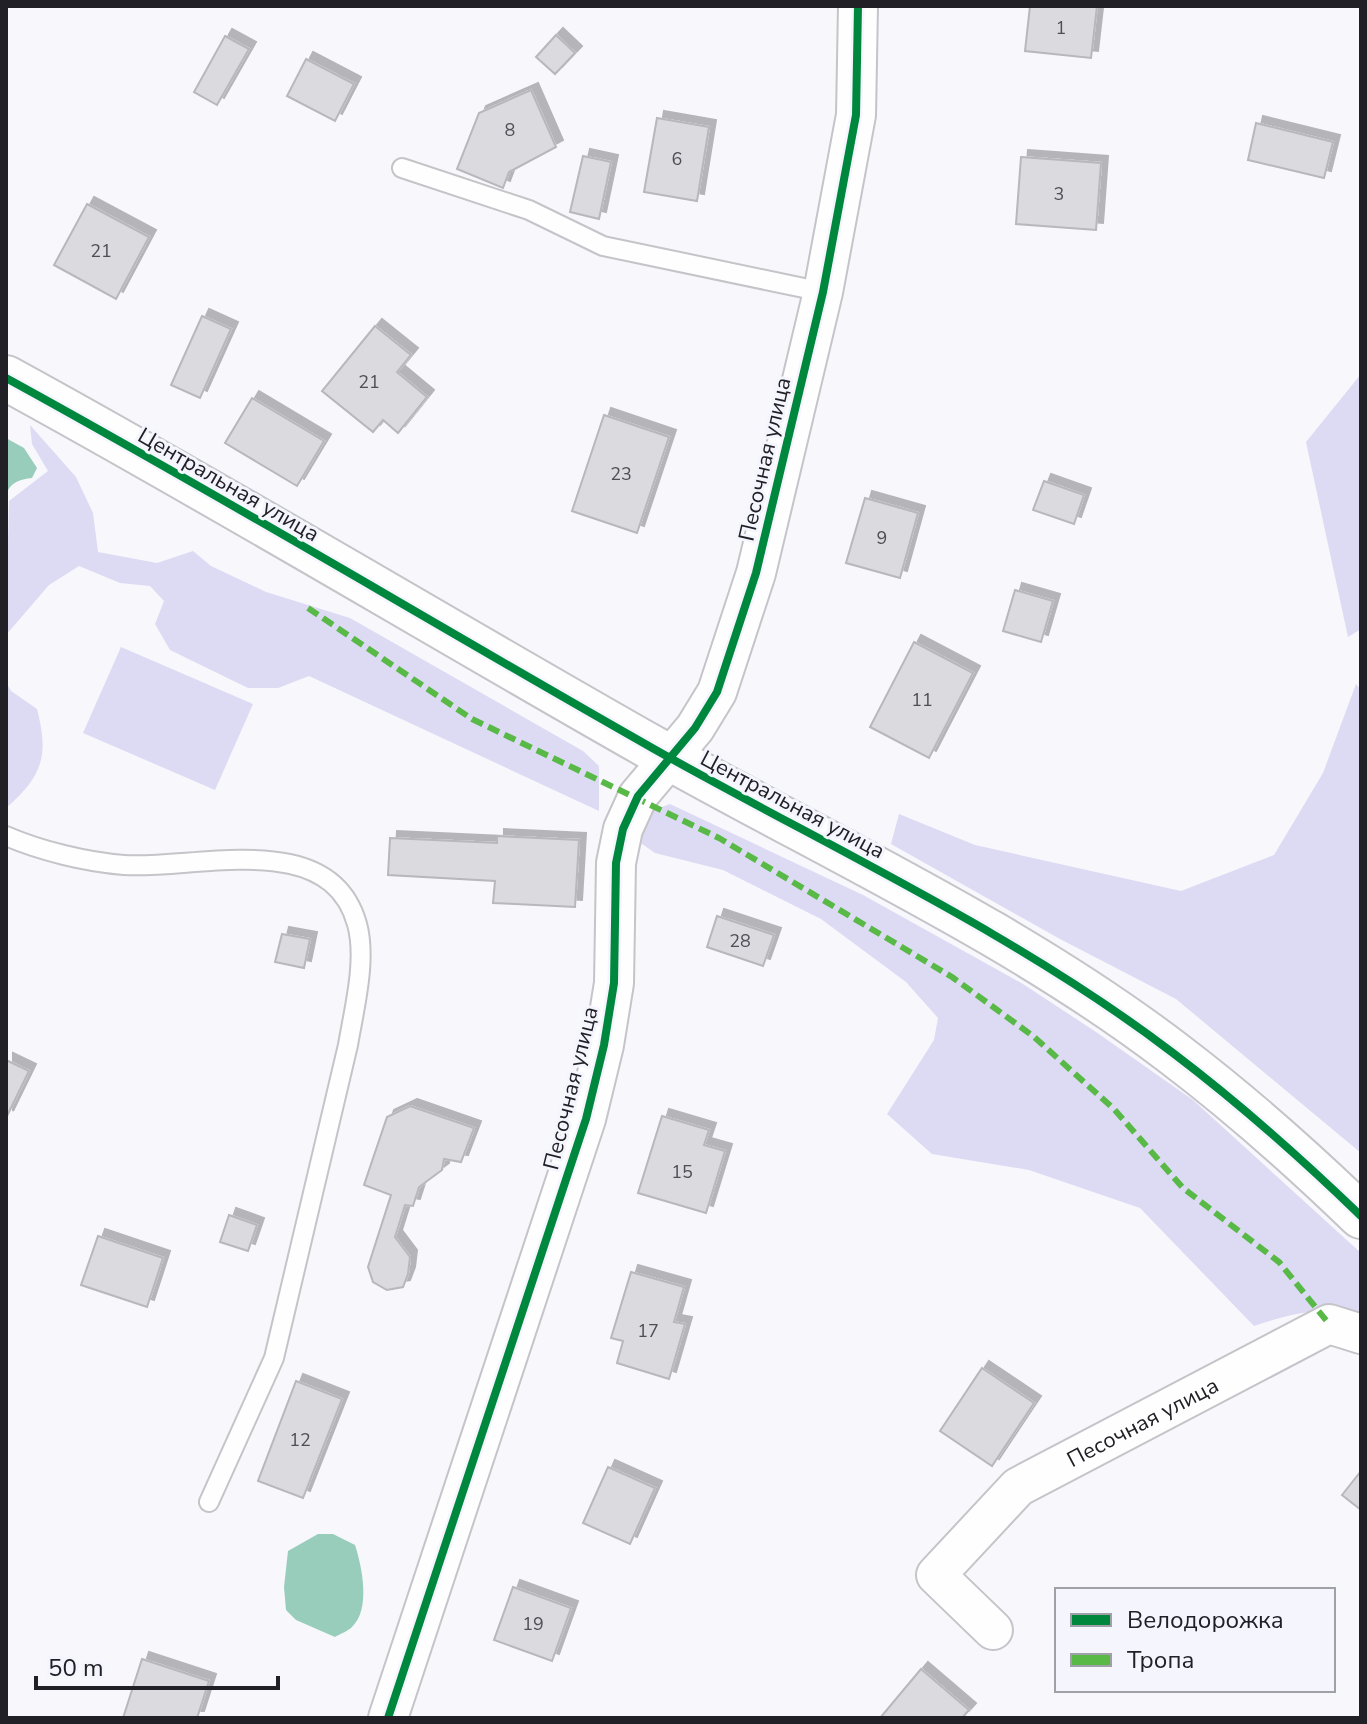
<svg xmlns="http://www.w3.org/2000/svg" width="1367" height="1724" viewBox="0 0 1367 1724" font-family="'Nunito Sans',sans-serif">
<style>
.green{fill:#dddaf4}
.water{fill:#98cdbc}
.building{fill:#dadadf;stroke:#b7b7bc;stroke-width:2;filter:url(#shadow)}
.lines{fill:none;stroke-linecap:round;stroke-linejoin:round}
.service-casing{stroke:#c4c4c9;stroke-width:22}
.minor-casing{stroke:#c4c4c9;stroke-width:42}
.tertiary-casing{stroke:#c4c4c9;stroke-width:48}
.service{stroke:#fefeff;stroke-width:18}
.minor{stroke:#fefeff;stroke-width:38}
.tertiary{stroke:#fefeff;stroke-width:44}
.quiet{stroke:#58b947;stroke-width:6;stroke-dasharray:12 6;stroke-linecap:butt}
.cycleway-casing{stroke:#f5f5fe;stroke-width:13}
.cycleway{stroke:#00873e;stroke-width:8}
.labels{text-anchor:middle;stroke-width:6;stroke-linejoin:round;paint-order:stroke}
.number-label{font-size:18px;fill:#4f4e54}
.street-label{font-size:22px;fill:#212026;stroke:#f5f5fe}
</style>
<defs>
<filter id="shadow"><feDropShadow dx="7" dy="-7" stdDeviation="0" flood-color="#0004"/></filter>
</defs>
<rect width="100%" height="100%" fill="#f7f7fc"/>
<g class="green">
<polygon points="1361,374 1361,629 1348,637 1306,442"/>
<polygon points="30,425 76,477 93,513 98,552 157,563 193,551 211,566 266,592 350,618 583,751 599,766 599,811 309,676 278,688 248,688 170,650 155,624 164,601 150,586 120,583 79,566 49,585 6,635 9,501 48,471 32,444"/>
<polygon points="121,647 253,704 215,790 83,733"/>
<path d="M 6,682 L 11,691 L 37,709 C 49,755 43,776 6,808 Z"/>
<polygon points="1356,684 1361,690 1361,1153 1176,999 1060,939 891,844 899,814 975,845 1181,891 1274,855 1323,773"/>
<path d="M 670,804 L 863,895 L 1023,984 L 1096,1032 L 1193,1100 L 1361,1253 L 1361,1315 C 1325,1305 1289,1314 1254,1326 L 1140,1208 L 1029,1170 L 932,1154 L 887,1114 L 934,1040 L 938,1018 L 906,982 L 821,919 L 723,870 L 655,853 L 625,832 L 639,816 Z"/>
</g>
<g class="water">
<path d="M 6,438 L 24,448 L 37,468 L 32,478 C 20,479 9,483 6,496 Z"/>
<path d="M 318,1534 L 333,1534 L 355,1545 C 362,1567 371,1609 352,1627 C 348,1631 340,1634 335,1637 L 296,1620 L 286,1610 L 284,1587 L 288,1551 Z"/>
</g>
<g class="building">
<polygon points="1030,6 1097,6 1091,58 1025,51"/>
<polygon points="556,35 575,53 555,74 536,57"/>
<polygon points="225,36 249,49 217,105 194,92"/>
<polygon points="306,59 354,84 335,121 287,96"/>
<polygon points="531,90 556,147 509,172 503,188 457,169 479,113"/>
<polygon points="657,118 709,127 697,201 644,192"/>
<polygon points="1256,123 1333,142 1324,178 1248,160"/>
<polygon points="583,156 611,162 599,219 570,212"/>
<polygon points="1021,157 1101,163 1096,230 1016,224"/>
<polygon points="87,204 149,237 116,299 54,265"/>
<polygon points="202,316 231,329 200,398 171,385"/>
<polygon points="375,326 411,355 397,372 427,397 398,433 383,420 373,432 322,391"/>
<polygon points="252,398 324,441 297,486 225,443"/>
<polygon points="604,415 669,437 637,533 572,511"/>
<polygon points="1044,481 1084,495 1074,524 1033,510"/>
<polygon points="865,498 918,513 900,578 846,563"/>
<polygon points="1015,590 1053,601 1041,642 1003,631"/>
<polygon points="914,642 973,673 929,758 870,727"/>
<polygon points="497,836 579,840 575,907 493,903 495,881 388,875 390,838 497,843"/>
<polygon points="717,916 774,935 763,966 707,947"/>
<polygon points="282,934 310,939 304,968 275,962"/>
<polygon points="6,1060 29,1071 6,1118"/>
<polygon points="410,1106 474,1128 461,1162 444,1159 442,1170 419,1187 413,1206 405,1205 395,1237 410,1257 408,1274 403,1287 387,1290 373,1282 368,1267 391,1195 364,1185 387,1117"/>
<polygon points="662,1116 709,1130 704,1145 725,1151 706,1213 638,1193"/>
<polygon points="229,1215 257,1225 248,1251 220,1242"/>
<polygon points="98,1236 163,1258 147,1307 81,1285"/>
<polygon points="631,1272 684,1287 674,1322 685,1324 669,1379 617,1363 623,1341 611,1338"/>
<polygon points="982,1368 1034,1403 992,1466 940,1431"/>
<polygon points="296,1381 342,1399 303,1498 258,1481"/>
<polygon points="608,1467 655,1488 630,1544 583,1523"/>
<polygon points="1361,1471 1361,1510 1342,1495"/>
<polygon points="513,1587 571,1608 552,1661 494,1640"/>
<polygon points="142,1659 209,1681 197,1718 123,1718"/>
<polygon points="921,1669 969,1710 962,1718 880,1718"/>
</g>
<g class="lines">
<defs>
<g id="service">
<polyline points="402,168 529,210 603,246 823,292"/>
<path d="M 6,836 C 41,851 86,862 124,865 C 196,870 330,827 357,924 C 367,960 354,1009 348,1045 L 274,1358 L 209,1502"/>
</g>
<g id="minor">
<path id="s1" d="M 993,1630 L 936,1575 L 1018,1487 L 1329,1324 L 1361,1334"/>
<polyline points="388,1718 586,1119 604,1045 614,983 616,863 623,829 638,796 695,728 717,692 756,573 823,292 856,115 858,6"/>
</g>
<path id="tertiary" d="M 6,378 C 224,497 437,626 654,749 C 826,846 1016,933 1173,1053 C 1239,1103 1301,1158 1361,1216"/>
</defs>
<use href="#service" class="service-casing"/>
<use href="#minor" class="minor-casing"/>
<use href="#tertiary" class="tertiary-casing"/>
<use href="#service" class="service"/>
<use href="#minor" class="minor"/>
<use href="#tertiary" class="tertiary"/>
<polyline class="quiet" points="308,608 472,719 719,838 952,977 1033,1036 1114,1109 1183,1188 1279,1262 1329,1324"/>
<defs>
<g id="cycleway">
<path d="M 6,378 C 224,497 437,626 654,749 C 826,846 1016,933 1173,1053 C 1239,1103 1301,1158 1361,1216"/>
<polyline points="388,1718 586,1119 604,1045 614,983 616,863 623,829 638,796 695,728 717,692 756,573 823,292 856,115 858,6"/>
</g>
</defs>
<use href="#cycleway" class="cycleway-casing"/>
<use href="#cycleway" class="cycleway"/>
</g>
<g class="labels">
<g class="number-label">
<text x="1061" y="34">1</text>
<text x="510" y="136">8</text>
<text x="677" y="165">6</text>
<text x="1059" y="200">3</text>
<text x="101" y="257">21</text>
<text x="369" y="388">21</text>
<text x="621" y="480">23</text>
<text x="882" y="544">9</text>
<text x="922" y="706">11</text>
<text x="740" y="947">28</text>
<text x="682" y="1178">15</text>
<text x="648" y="1337">17</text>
<text x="300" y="1446">12</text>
<text x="533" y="1630">19</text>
</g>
<g class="street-label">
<text transform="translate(764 459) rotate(-77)" y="8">Песочная улица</text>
<text transform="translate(229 484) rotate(30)" y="8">Центральная улица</text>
<text transform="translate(793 804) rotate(28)" y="8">Центральная улица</text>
<text transform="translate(570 1088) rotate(-76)" y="8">Песочная улица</text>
<text dy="8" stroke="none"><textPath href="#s1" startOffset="340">Песочная улица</textPath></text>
</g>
</g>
<rect width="1367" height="1724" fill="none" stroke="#212026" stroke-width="16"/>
<rect x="1055" y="1588" width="280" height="104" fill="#f5f5fe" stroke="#a0a0a8" stroke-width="2"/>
<rect x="1071" y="1614" width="40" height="12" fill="#00873e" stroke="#a0a0a8" stroke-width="2"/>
<text x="1127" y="1628" font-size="24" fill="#212026">Велодорожка</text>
<rect x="1071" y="1654" width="40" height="12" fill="#58b947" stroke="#a0a0a8" stroke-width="2"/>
<text x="1127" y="1668" font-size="24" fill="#212026">Тропа</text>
<path d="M36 1676v12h242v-12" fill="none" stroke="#212026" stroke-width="4"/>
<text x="48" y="1676" font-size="24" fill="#212026" stroke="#f5f5fe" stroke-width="6" paint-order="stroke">50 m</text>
</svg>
